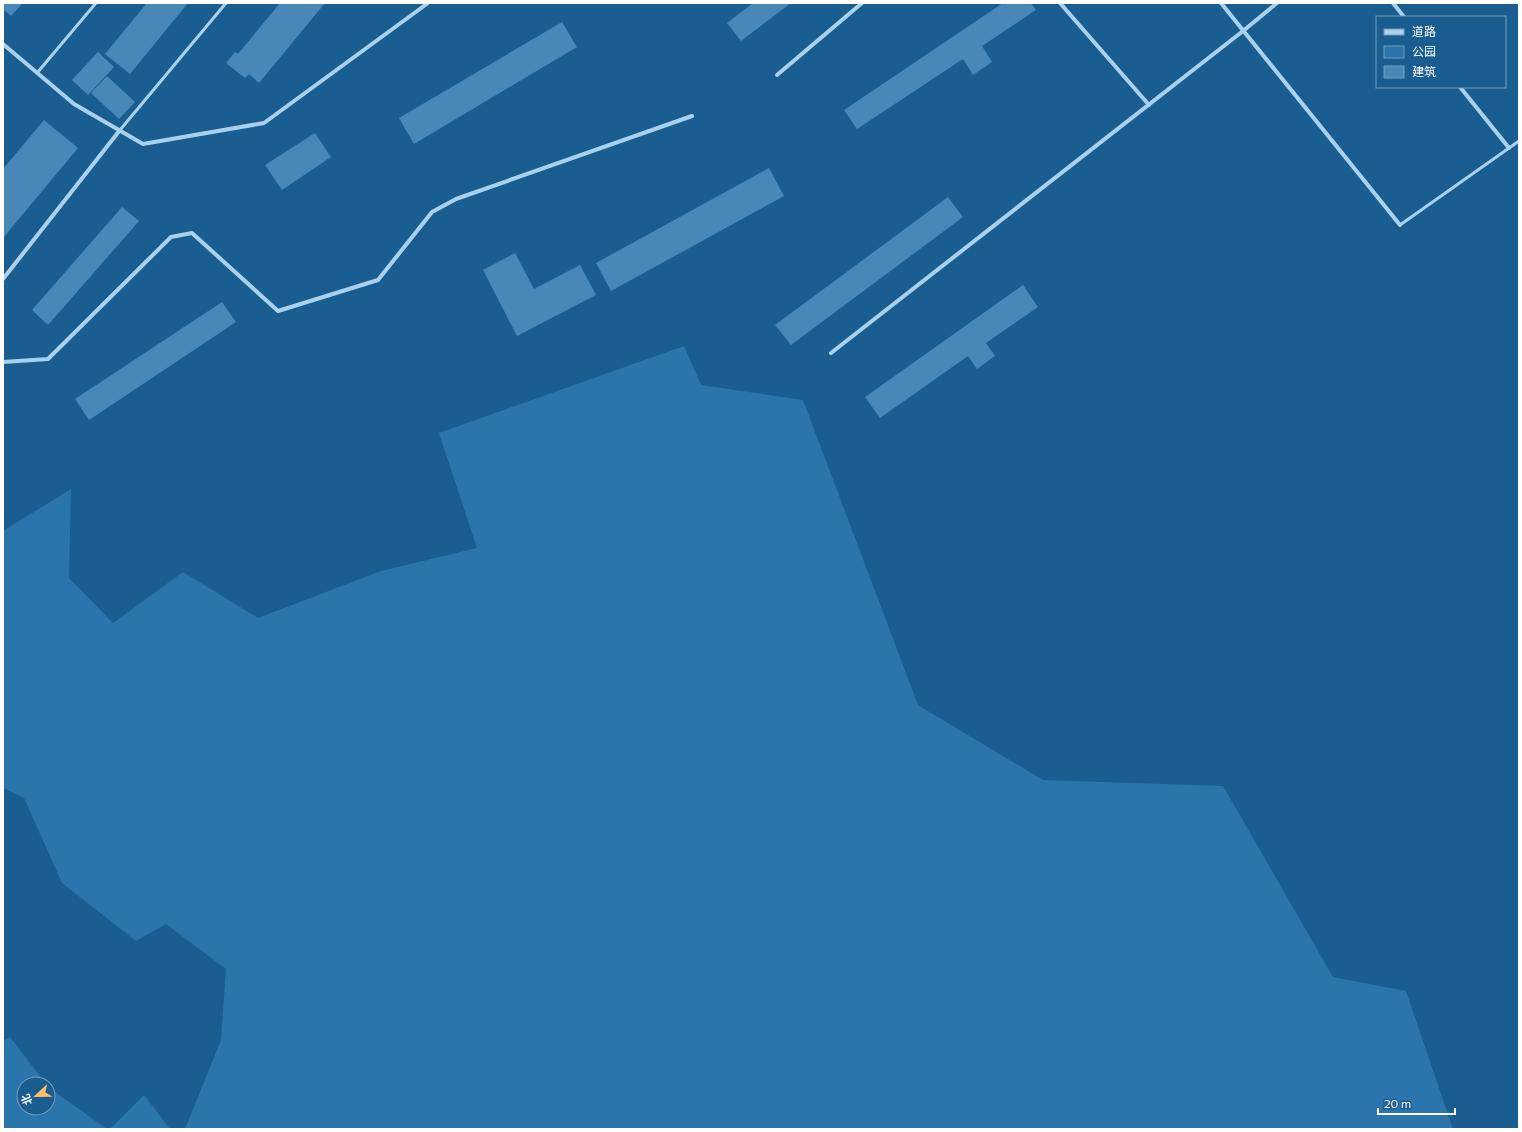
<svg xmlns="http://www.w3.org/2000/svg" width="1522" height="1132" viewBox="0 0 1522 1132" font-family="Commissioner,'Noto Sans SC',sans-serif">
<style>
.green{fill:#2a76ac}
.building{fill:#4788b9}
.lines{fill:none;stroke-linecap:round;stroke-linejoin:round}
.lane{stroke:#a9d1ef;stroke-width:3}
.street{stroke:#a9d1ef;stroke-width:4}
</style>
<rect width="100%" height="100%" fill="#1a5d90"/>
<g class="green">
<polygon points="684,346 701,385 803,400 918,705 1043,780 1223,786 1333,977 1406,991 1453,1129 185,1129 221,1040 226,969 166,924 136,941 62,883 24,798 3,788 3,531 71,489 69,578 113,623 183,572 258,618 381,571 477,548 439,433"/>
<polygon points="10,1037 46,1084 24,1084 24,1108 48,1108 48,1087 107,1129 3,1129 3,1041"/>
<polygon points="144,1095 170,1129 110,1129"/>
</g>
<g class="building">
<polygon points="3,3 23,3 11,16 3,9"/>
<polygon points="147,3 188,3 130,74 105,54"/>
<polygon points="280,3 325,3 259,83 249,74 245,78 226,63 235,52 238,54"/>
<polygon points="753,3 791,3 741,41 727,23"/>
<polygon points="1003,3 1031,3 1036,10 982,46 992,62 973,75 963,59 857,129 844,110"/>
<polygon points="562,22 577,47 414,144 399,118"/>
<polygon points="98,52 114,67 88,95 72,80"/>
<polygon points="107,76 135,102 119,119 91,93"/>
<polygon points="44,120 78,148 3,238 3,169"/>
<polygon points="315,133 331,157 282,190 265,165"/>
<polygon points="769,168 784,196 611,291 596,263"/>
<polygon points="948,197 963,217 791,345 775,325"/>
<polygon points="122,207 139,221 48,325 32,310"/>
<polygon points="515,253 534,289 580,265 596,295 517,336 483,270"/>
<polygon points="1023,285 1038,307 986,343 995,356 977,369 968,356 880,418 865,397"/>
<polygon points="222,302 236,322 89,420 75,399"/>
</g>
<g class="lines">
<g class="lane">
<polyline points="37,73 96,3"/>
<polyline points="120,130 226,3"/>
<polyline points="1400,225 1519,141"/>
</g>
<g class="street">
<polyline points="1060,3 1149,105"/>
<polyline points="1221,3 1400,225"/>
<polyline points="1393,3 1404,17"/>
<polyline points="3,44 74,104 143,144 264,123 428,3"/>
<polyline points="777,75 862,3"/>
<polyline points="1460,87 1509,148"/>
<polyline points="3,279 120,130"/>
<polyline points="831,353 1243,31 1277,3"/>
<polyline points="3,362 48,359 171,237 192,233 278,311 378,280 432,212 456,199 692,116"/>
</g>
</g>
<rect width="1522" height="1132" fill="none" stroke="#ffffff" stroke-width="8"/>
<rect x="1376" y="16" width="130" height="72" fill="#1a5d90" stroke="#769ebc"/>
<rect x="1384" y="29" width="20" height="6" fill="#a9d1ef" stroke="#769ebc"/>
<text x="1412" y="36" font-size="12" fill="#ffffff">道路</text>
<rect x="1384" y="46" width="20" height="12" fill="#2a76ac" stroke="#769ebc"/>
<text x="1412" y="56" font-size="12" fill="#ffffff">公园</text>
<rect x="1384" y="66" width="20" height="12" fill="#4788b9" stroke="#769ebc"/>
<text x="1412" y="76" font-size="12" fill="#ffffff">建筑</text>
<g transform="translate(36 1096) rotate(248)"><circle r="19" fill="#1a5d90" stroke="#769ebc"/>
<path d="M0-3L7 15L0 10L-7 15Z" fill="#ffbf66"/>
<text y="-6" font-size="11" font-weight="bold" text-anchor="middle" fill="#ffffff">北</text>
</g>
<path d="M1378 1108v6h77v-6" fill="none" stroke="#ffffff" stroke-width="2"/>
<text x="1384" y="1108" font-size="12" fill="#ffffff" stroke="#1a5d90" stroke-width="3" paint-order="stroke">20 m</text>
</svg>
